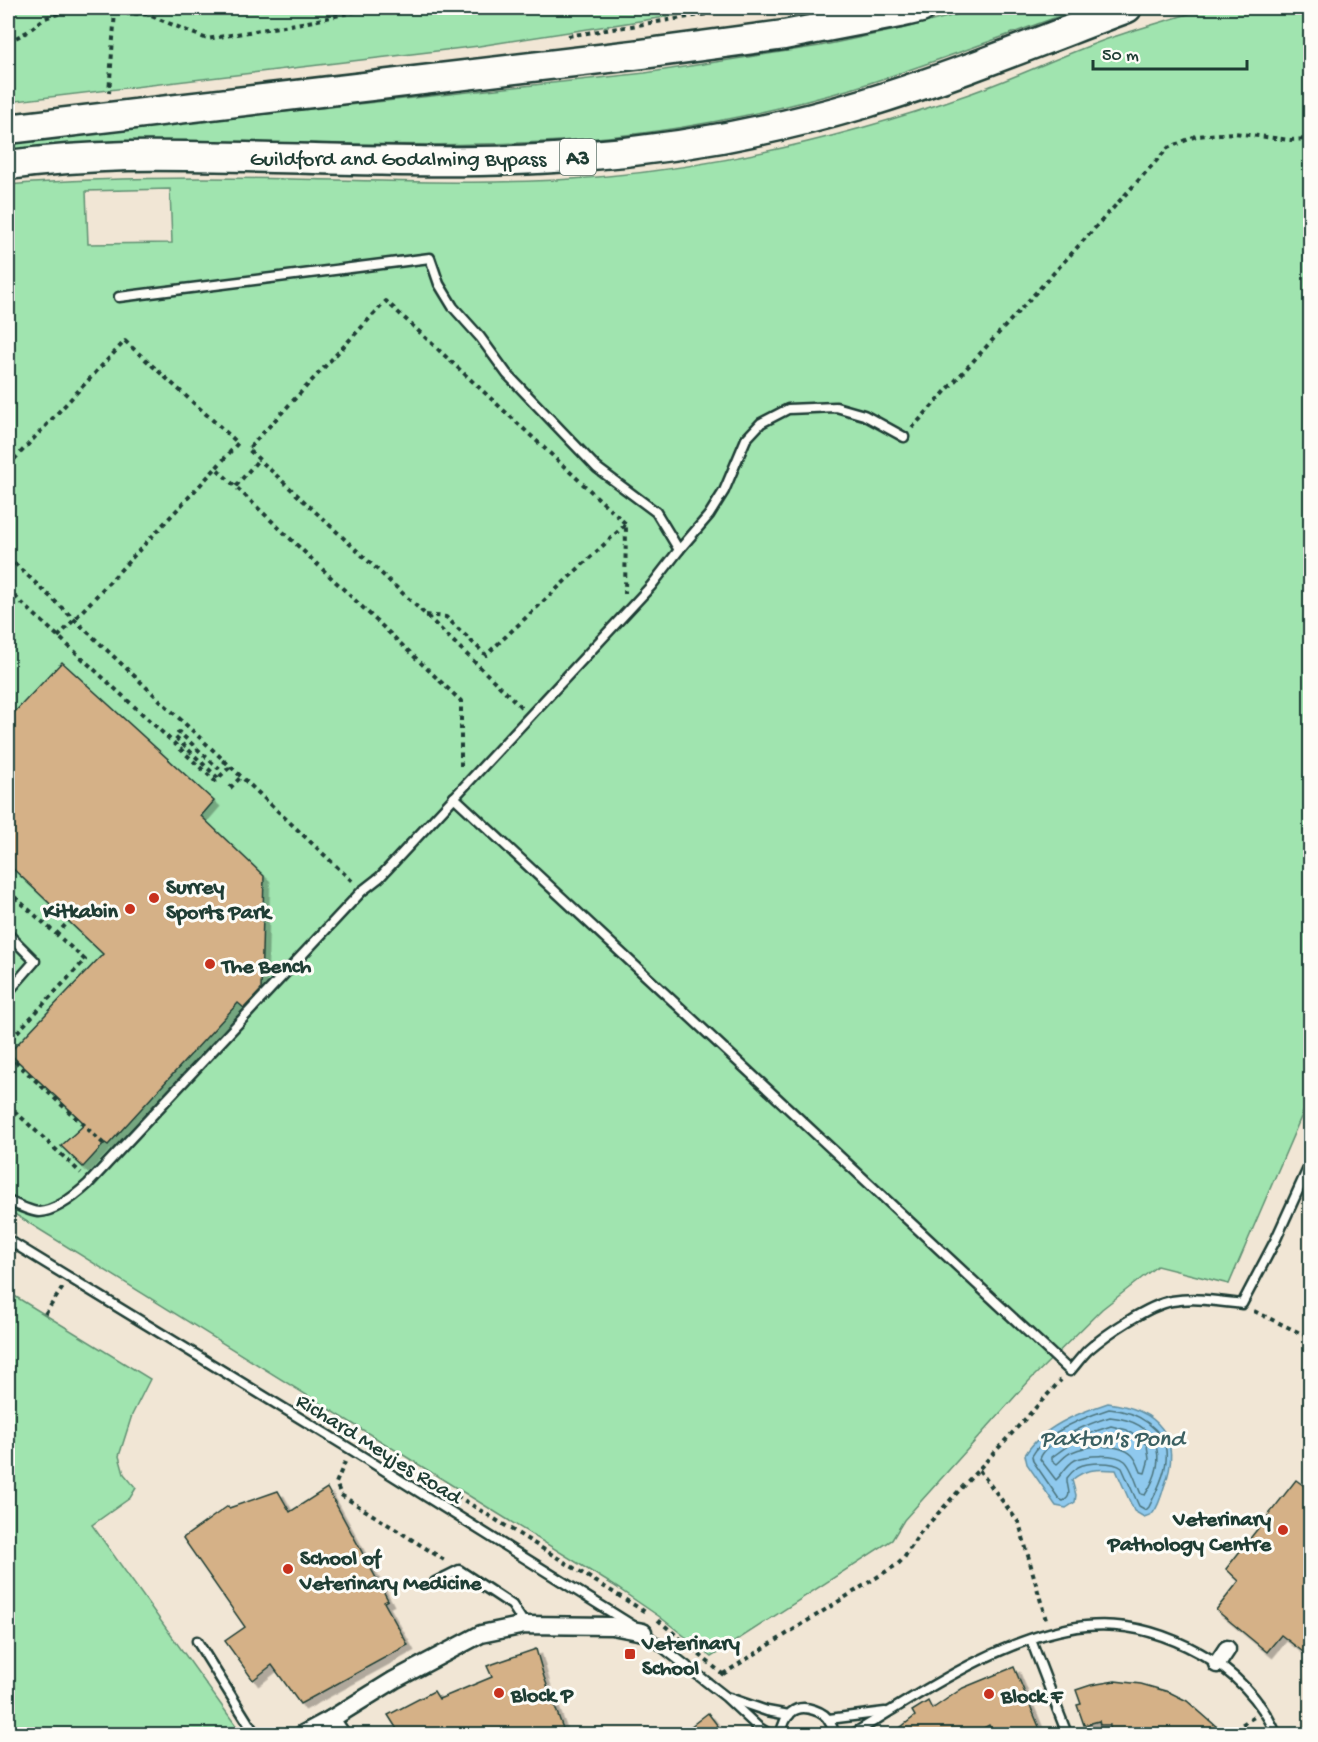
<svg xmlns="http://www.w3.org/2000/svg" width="1318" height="1742" viewBox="0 0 1318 1742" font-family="'Gochi Hand',sans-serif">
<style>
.green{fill:#a0e4af;stroke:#609072;stroke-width:1.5;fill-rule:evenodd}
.water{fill:#8fc9ee;stroke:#6291a4;stroke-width:1.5}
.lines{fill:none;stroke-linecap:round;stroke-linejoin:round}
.shore{stroke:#4c757e;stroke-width:1.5}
.building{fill:#d5b187;stroke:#1f3d34;stroke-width:1.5;filter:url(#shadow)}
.service-casing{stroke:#1f3d34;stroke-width:13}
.minor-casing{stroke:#1f3d34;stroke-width:21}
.trunk-casing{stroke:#1f3d34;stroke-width:33}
.path{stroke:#1f3d34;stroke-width:4;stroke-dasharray:4.5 4.5;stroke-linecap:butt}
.service{stroke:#fdfcf7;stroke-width:8}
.minor{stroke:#fdfcf7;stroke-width:16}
.trunk{stroke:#fdfcf7;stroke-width:28}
.poi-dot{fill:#c8321e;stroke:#fdfcf7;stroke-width:2}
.labels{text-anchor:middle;stroke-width:6;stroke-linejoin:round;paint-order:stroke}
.shield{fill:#fdfcf7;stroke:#62766e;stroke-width:1.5}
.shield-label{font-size:21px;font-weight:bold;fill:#1f3d34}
.street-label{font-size:22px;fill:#1f3d34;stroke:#fdfcf7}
.poi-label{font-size:22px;font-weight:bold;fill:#1f3d34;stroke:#fdfcf7;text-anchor:start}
.water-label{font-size:24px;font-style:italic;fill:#3b6062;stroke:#fdfcf7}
</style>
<defs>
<filter id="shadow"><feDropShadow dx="5.5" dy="5.5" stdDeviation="0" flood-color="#0004"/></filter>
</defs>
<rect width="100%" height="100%" fill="#f1e6d5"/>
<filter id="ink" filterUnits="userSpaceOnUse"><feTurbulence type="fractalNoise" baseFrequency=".0167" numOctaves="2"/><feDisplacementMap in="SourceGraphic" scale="12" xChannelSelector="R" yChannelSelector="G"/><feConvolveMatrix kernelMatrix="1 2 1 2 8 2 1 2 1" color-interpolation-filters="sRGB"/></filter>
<g filter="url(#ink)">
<g class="green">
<polygon points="8,8 723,8 479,46 8,102"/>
<path d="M 982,8 L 1082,8 C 1006,35 931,64 854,88 C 766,114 665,134 573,140 C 425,151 276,139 128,142 C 88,142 47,149 8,153 L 8,142 L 645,73 L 820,46 L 905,28 Z"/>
<path d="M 1207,8 L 1310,8 L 1310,1096 L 1229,1284 L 1157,1266 L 1102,1309 L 1029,1381 L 904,1520 L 892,1540 L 711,1657 L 660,1617 L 613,1585 L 8,1210 L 8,185 C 102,177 196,177 290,179 C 393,181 496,186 598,177 C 725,166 849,136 969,94 C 1018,77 1064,54 1113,37 C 1144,27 1176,18 1207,8 ZM 170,189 L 172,243 L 88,244 L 86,191 Z"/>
<polygon points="8,1292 150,1379 132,1415 119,1456 124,1474 136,1488 130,1498 92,1525 242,1734 8,1734"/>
</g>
<path class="water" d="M 1108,1403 C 1157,1409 1184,1437 1164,1487 C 1162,1494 1158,1507 1153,1513 C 1150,1515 1147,1516 1144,1517 L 1134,1511 L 1116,1470 C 1099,1469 1085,1468 1072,1480 L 1076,1495 L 1075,1502 L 1066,1508 L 1056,1506 L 1027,1464 L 1025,1455 C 1042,1427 1078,1413 1108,1403 Z"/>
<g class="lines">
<g class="shore">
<path d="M 1109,1409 C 1123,1410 1136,1414 1148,1423 C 1152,1427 1158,1431 1161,1436 C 1175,1458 1158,1488 1149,1507 L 1146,1510 L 1139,1506 L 1122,1468 C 1114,1461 1087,1462 1078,1467 C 1074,1470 1070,1474 1067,1478 C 1066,1487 1074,1496 1063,1501 L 1059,1499 L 1033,1461 L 1032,1456 C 1044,1433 1085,1417 1109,1409 Z"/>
<path d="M 1110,1417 C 1158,1422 1170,1456 1145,1495 L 1141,1494 C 1137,1486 1132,1467 1125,1461 C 1116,1453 1085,1455 1075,1460 C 1066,1465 1062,1475 1056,1480 L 1040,1459 C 1045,1441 1093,1422 1110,1417 Z"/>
<path d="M 1111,1426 L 1127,1430 L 1147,1445 L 1149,1459 L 1145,1473 L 1141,1472 C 1139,1467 1137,1460 1132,1455 C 1120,1443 1087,1445 1072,1452 C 1066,1454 1062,1460 1057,1464 L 1052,1460 L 1052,1457 C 1070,1443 1089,1432 1111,1426 Z"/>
</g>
</g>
<g class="building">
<polygon points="62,662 214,801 201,816 264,876 261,990 244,1008 238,1003 108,1145 105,1143 83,1167 61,1146 85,1124 9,1053 103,954 8,864 8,719"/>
<polygon points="1296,1480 1311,1491 1311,1658 1281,1635 1267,1652 1216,1610 1239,1581 1226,1569"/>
<polygon points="327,1488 388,1600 384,1602 408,1645 300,1704 272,1665 253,1680 225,1641 245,1627 183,1538 228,1506 229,1508 278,1491 290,1512"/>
<polygon points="536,1649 544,1677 564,1731 554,1734 512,1734 509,1727 491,1734 400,1734 388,1715 434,1691 439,1699 492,1677 487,1666"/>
<polygon points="1014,1667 1042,1734 993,1734 989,1725 973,1734 892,1734 915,1716 912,1711 928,1701 932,1709 963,1688"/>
<polygon points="1115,1681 1141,1684 1169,1692 1187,1701 1225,1734 1109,1734 1110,1725 1100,1725 1099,1721 1084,1725 1077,1705 1081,1704 1076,1690 1091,1685"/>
<polygon points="708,1713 724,1734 681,1734"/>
</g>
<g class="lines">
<defs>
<g id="service">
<polyline points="679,550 709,515 724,491 746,439 761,423 788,409 836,407 864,415 904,437"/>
<path d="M 454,797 L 1070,1371 C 1076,1364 1082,1356 1088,1350 C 1106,1334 1149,1305 1172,1301 C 1195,1297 1219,1301 1242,1304 L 1275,1241 L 1310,1164"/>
<polyline points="8,934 35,961 8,992"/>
<path d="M 8,1201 C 15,1204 31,1212 39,1212 C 56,1211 76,1195 88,1184 L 362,891 L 380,877 L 651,586 L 679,550 L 656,512 L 597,468 L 507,374 L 480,337 L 453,307 L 439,284 L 430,258 L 119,297"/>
<polyline points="8,1240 352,1450 643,1632 726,1697 758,1727 769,1734"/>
<polyline points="435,1582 459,1570 512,1605 525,1625"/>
<polyline points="1031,1640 1067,1734"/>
<polyline points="197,1641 255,1734"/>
<polyline points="729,1698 767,1711 789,1715"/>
<polyline points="829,1719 885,1712"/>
<path d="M 781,1734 C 784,1716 794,1703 814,1710 C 820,1712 826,1715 829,1721 C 832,1725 833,1730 835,1734"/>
<path d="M 853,1734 C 920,1693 1007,1634 1086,1626 C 1126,1622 1166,1634 1200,1653 C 1233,1671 1262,1700 1276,1734"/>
</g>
<g id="minor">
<polyline points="1217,1664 1227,1649"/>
<polyline points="331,1719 341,1734"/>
<polyline points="303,1734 331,1719 394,1680 481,1634 525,1625 612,1626 643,1632"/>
</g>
<g id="trunk">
<polyline points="8,129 642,54 784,35 899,13 921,8"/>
<path d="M 8,165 C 47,160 88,157 128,156 C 279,154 430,169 581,156 C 676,149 772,131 863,104 C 952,77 1040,41 1127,8"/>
</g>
</defs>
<use href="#service" class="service-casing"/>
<use href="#minor" class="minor-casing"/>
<use href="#trunk" class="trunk-casing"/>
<g class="path">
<polyline points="105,8 115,11 109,93"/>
<polyline points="1180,8 1182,12 1196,8"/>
<polyline points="568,36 745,8"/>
<polyline points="8,42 27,32 45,18 77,8 149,15 207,39 313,21 372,8"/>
<polyline points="912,428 1168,148 1196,136 1234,133 1290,140 1310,139"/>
<polyline points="8,466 125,341 238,443 216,468"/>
<polyline points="236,486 259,459"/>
<polyline points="8,557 352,881"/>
<polyline points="8,590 215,781 231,766"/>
<polyline points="426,615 446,617 486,655 626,524"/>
<polyline points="58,637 216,468 461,701 461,769"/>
<polyline points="521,707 426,615 248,449 386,301 626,524 625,594"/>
<polyline points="218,778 175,737 179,732 218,768 225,760"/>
<polyline points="230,788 242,776"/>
<polyline points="8,891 85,960 8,1042"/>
<polyline points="56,935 69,921"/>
<polyline points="8,1055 106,1146"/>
<polyline points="8,1105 81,1173"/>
<polyline points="1254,1311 1300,1333 1310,1336"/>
<polyline points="45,1314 63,1287"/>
<polyline points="345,1462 336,1483 341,1495 446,1561"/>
<polyline points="979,1470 1019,1523 1046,1620"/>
<polyline points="449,1491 647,1613"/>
<polyline points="658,1620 726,1677"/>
<polyline points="723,1674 898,1564 904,1558 920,1533 1061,1380"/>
<polyline points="1042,1734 1052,1729"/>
<polyline points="1227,1734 1254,1717"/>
</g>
<use href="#service" class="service"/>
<use href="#minor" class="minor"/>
<use href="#trunk" class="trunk"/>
</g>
</g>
<g class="poi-dot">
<circle cx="154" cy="898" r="6"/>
<circle cx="130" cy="909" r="6"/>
<circle cx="210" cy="964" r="6"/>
<circle cx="1283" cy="1530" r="6"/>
<circle cx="288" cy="1569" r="6"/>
<rect x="624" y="1648" width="12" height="12" rx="3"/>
<circle cx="499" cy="1693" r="6"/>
<circle cx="989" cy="1694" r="6"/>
</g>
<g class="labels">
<rect class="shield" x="560" y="139" width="36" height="36" rx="4.5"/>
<g class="shield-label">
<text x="578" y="164">A3</text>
</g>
<g class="street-label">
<text x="398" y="165">Guildford and Godalming Bypass</text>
<text transform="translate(380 1447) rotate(32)" y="8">Richard Meyjes Road</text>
</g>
<g class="poi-label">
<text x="166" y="893">Surrey<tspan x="166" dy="25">Sports Park</tspan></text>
<text x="118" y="917" text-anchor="end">Kitkabin</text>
<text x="222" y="972">The Bench</text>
<text x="1271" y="1525" text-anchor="end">Veterinary<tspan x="1271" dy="25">Pathology Centre</tspan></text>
<text x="300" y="1564">School of<tspan x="300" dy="25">Veterinary Medicine</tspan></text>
<text x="642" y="1649">Veterinary<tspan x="642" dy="25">School</tspan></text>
<text x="511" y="1701">Block P</text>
<text x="1001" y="1702">Block F</text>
</g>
<g class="water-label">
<text x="1112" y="1445">Paxton's Pond</text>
</g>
</g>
<rect width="1318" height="1742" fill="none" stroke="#fdfcf7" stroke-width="30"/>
<rect x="15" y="15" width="1288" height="1712" fill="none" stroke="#1f3d34" stroke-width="2" filter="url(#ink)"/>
<path d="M1093 60v9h154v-9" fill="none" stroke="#1f3d34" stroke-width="3"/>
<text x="1102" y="60" font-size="18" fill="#1f3d34" stroke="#fdfcf7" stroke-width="4.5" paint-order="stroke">50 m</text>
</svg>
